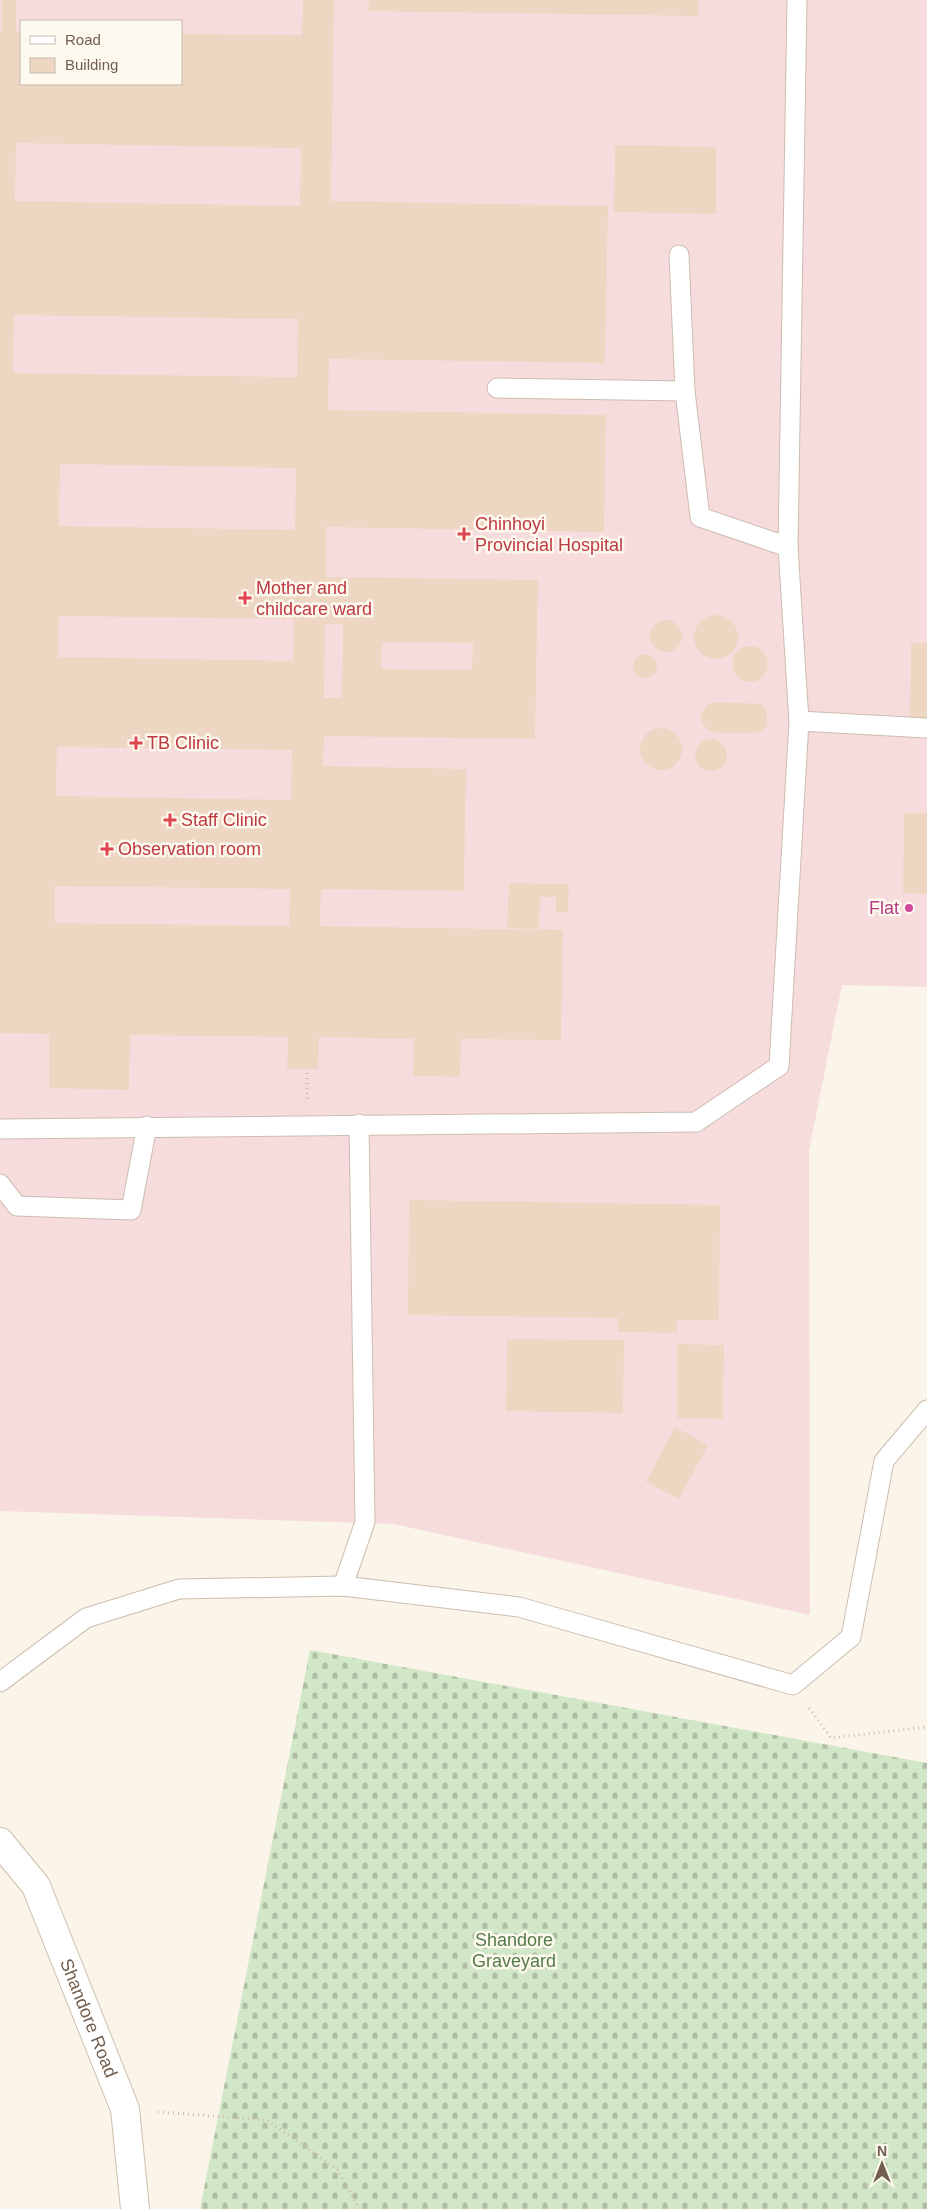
<svg xmlns="http://www.w3.org/2000/svg" width="927" height="2209" viewBox="0 0 927 2209" font-family="Helvetica,sans-serif">
<style>
.medical{fill:#f7dcde;fill-rule:evenodd}
.cemetery{fill:url(#cemetery-stones)}
.building{fill:#edd7c2;fill-rule:evenodd}
.lines{fill:none;stroke-linecap:round;stroke-linejoin:round}
.lane-casing{stroke:#ccbdaf;stroke-width:21}
.secondary-casing{stroke:#cebead;stroke-width:30}
.path{stroke:#d2baa5;stroke-width:3;stroke-dasharray:1 4;stroke-linecap:butt}
.lane{stroke:#fff;stroke-width:19}
.secondary{stroke:#fff;stroke-width:28}
.health-dot{fill:#e0444e;stroke:#fdf9ee;stroke-width:2}
.hotel-dot{fill:#d1479c;stroke:#fdf9ee;stroke-width:2}
.labels{text-anchor:middle;stroke-width:5;stroke-linejoin:round;paint-order:stroke}
.health-label{font-size:18px;fill:#be3a42;stroke:#fdf9ee;text-anchor:start}
.hotel-label{font-size:18px;fill:#b23c85;stroke:#fdf9ee;text-anchor:end}
.park-label{font-size:18px;fill:#557c4b;stroke:#fdf9ee}
.street-label{font-size:18px;fill:#725e4e;stroke:#fdf9ee}
</style>
<defs>
<pattern id="cemetery-stones" width="16" height="16" patternUnits="userSpaceOnUse" patternTransform="scale(1.25)"><rect width="16" height="16" fill="#d2e7c8"/><path d="M2 7V4a2 2 0 0 1 4 0v3zM10 15v-3a2 2 0 0 1 4 0v3z" fill="#afbea5"/></pattern>
</defs>
<rect width="100%" height="100%" fill="#faf5e8"/>
<path class="medical" d="M 0,0 L 927,0 L 927,987 L 842,985 L 809,1151 L 810,1615 L 393,1524 L 0,1511 ZM 21,21 L 181,21 L 181,84 L 21,84 Z"/>
<polygon class="cemetery" points="310,1650 927,1763 927,2209 200,2209"/>
<g class="building">
<path d="M 2,0 L 16,0 L 16,31 L 21,31 L 21,84 L 181,84 L 181,34 L 302,35 L 303,0 L 334,0 L 331,201 L 608,206 L 605,363 L 329,359 L 328,410 L 606,415 L 604,532 L 326,527 L 326,577 L 538,580 L 535,739 L 324,736 L 323,766 L 466,769 L 464,891 L 321,889 L 320,926 L 563,930 L 561,1040 L 461,1039 L 460,1077 L 413,1076 L 414,1039 L 319,1037 L 318,1069 L 287,1069 L 288,1037 L 130,1035 L 129,1090 L 49,1088 L 49,1034 L 0,1033 L 0,31 L 2,31 ZM 16,143 L 301,148 L 300,206 L 15,201 ZM 14,315 L 298,319 L 297,377 L 13,373 ZM 60,464 L 296,468 L 295,530 L 59,526 ZM 59,616 L 294,619 L 293,661 L 58,657 ZM 325,624 L 343,624 L 342,698 L 324,698 ZM 382,642 L 473,643 L 472,670 L 381,669 ZM 57,747 L 292,750 L 291,800 L 56,796 ZM 55,886 L 290,889 L 289,926 L 55,923 Z"/>
<polygon points="369,0 698,0 698,16 368,11"/>
<polygon points="615,145 716,147 716,214 614,212"/>
<circle cx="716" cy="637" r="22"/>
<circle cx="666" cy="636" r="16"/>
<polygon points="911,643 927,643 927,723 910,723"/>
<circle cx="750" cy="664" r="18"/>
<circle cx="645" cy="666" r="12"/>
<polygon points="716,702 761,704 767,710 767,726 761,731 753,733 716,733 708,730 703,725 700,717 703,710 708,704"/>
<circle cx="661" cy="749" r="21"/>
<circle cx="711" cy="755" r="16"/>
<polygon points="904,813 927,813 927,894 903,893"/>
<polygon points="509,883 569,884 568,912 556,912 556,897 540,897 539,929 507,928"/>
<polygon points="409,1200 720,1205 719,1320 677,1320 677,1333 618,1332 618,1318 408,1315"/>
<polygon points="507,1339 624,1340 623,1413 506,1411"/>
<polygon points="677,1344 724,1345 723,1419 677,1418"/>
<polygon points="675,1427 708,1445 679,1499 646,1482"/>
</g>
<g class="lines">
<defs>
<g id="lane">
<polyline points="679,255 685,391 700,517 788,547"/>
<polyline points="497,388 685,391"/>
<polyline points="799,721 927,728"/>
<polyline points="0,1129 696,1122 779,1066 799,721 788,547 797,0"/>
<polyline points="0,1184 17,1206 131,1210 147,1126"/>
<polyline points="343,1586 365,1522 359,1124"/>
<polyline points="0,1682 86,1618 179,1589 343,1586 519,1607 793,1685 851,1637 884,1461 927,1410"/>
</g>
<g id="secondary">
<path id="s1" d="M 0,1842 L 36,1886 L 125,2109 L 135,2209"/>
</g>
</defs>
<use href="#lane" class="lane-casing"/>
<use href="#secondary" class="secondary-casing"/>
<g class="path">
<polyline points="307,1099 307,1069"/>
<polyline points="809,1708 831,1738 927,1727"/>
<polyline points="158,2112 267,2120 337,2169 359,2209"/>
</g>
<use href="#lane" class="lane"/>
<use href="#secondary" class="secondary"/>
</g>
<g class="health-dot">
<path d="M461.5 526.5h5v5h5v5h-5v5h-5v-5h-5v-5h5z"/>
<path d="M242.5 590.5h5v5h5v5h-5v5h-5v-5h-5v-5h5z"/>
<path d="M133.5 735.5h5v5h5v5h-5v5h-5v-5h-5v-5h5z"/>
<path d="M167.5 812.5h5v5h5v5h-5v5h-5v-5h-5v-5h5z"/>
<path d="M104.5 841.5h5v5h5v5h-5v5h-5v-5h-5v-5h5z"/>
</g>
<circle class="hotel-dot" cx="909" cy="908" r="5"/>
<g class="labels">
<g class="health-label">
<text x="475" y="530">Chinhoyi<tspan x="475" dy="21">Provincial Hospital</tspan></text>
<text x="256" y="594">Mother and<tspan x="256" dy="21">childcare ward</tspan></text>
<text x="147" y="749">TB Clinic</text>
<text x="181" y="826">Staff Clinic</text>
<text x="118" y="855">Observation room</text>
</g>
<g class="hotel-label">
<text x="899" y="914">Flat</text>
</g>
<g class="park-label">
<text x="514" y="1946">Shandore<tspan x="514" dy="21">Graveyard</tspan></text>
</g>
<g class="street-label">
<text dy="6" stroke="none"><textPath href="#s1" startOffset="199">Shandore Road</textPath></text>
</g>
</g>
<rect x="20" y="20" width="162" height="65" fill="#fdf9ee" stroke="#c5bbae"/>
<rect x="30" y="36" width="25" height="8" fill="#ffffff" stroke="#c5bbae"/>
<text x="65" y="45" font-size="15" fill="#725e4e">Road</text>
<rect x="30" y="58" width="25" height="15" fill="#edd7c2" stroke="#c5bbae"/>
<text x="65" y="70" font-size="15" fill="#725e4e">Building</text>
<g transform="translate(882 2164)" stroke="#fdf9ee" stroke-width="4" paint-order="stroke">
<path d="M0-4L9 19L0 12L-9 19Z" fill="#725e4e"/>
<text y="-8" font-size="14" font-weight="bold" text-anchor="middle" fill="#725e4e">N</text>
</g>
</svg>
